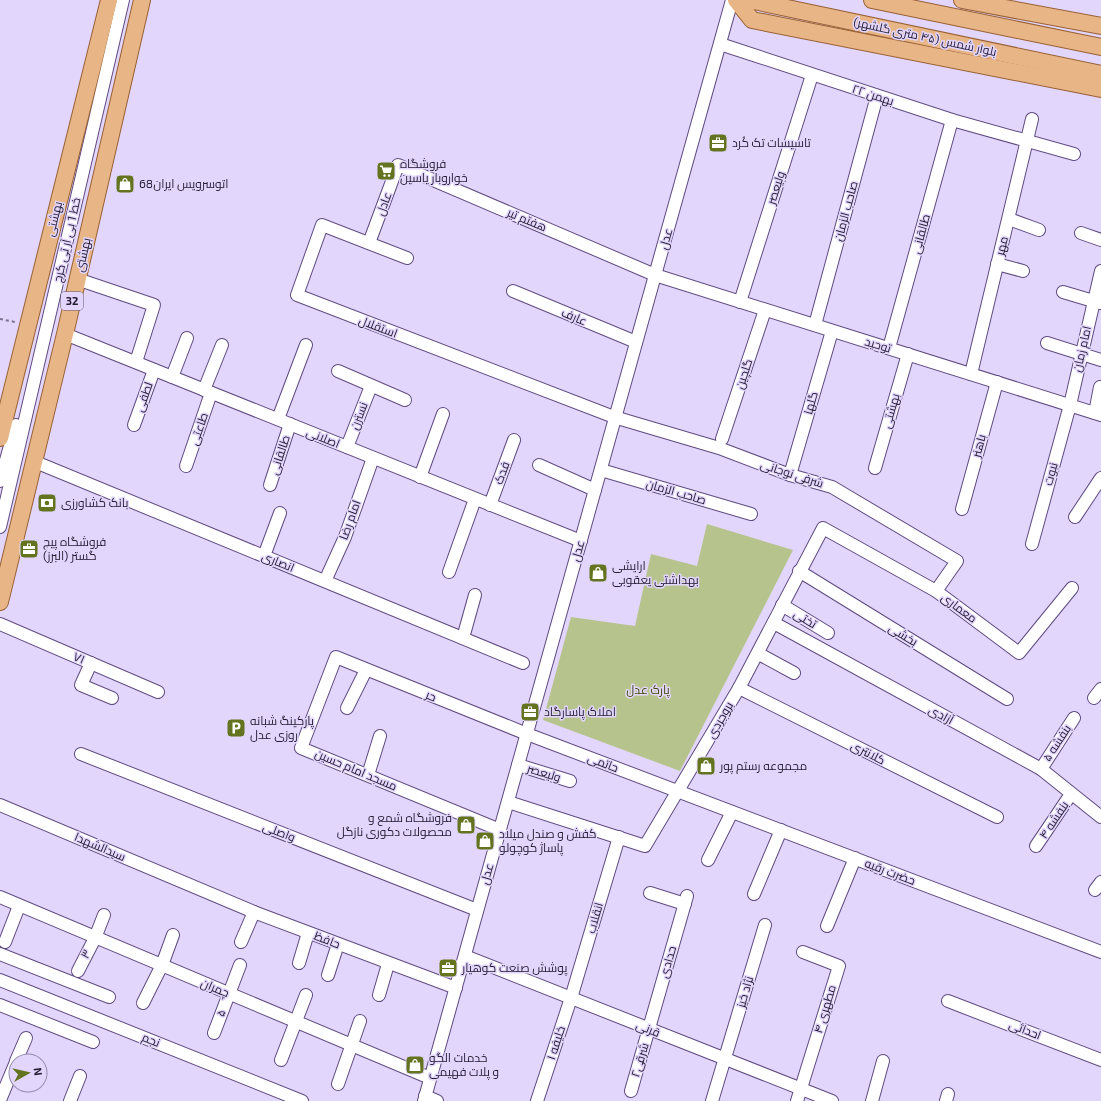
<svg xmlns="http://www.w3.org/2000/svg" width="1101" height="1101" viewBox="0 0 1101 1101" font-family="'Exo 2',Cairo,sans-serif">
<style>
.green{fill:#b6c38c}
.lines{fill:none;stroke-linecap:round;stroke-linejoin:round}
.minor-casing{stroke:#5f4b81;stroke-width:14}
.major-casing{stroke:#996034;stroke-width:18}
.path{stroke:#7b718f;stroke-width:2;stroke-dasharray:3 3;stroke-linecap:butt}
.minor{stroke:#fff;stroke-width:12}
.major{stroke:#e8b586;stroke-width:16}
.labels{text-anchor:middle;stroke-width:3;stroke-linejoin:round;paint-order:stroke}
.shield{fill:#e2d6fc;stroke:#5d546f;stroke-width:1}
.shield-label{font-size:11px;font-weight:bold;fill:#241c33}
.street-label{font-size:12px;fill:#241c33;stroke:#e2d6fc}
.poi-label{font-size:12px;fill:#241c33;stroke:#e2d6fc;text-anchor:start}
.park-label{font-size:12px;fill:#3e490a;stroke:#e2d6fc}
</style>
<rect width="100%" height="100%" fill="#e2d6fc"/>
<polygon class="green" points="707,524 793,550 680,771 543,720 571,617 635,626 651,554 697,566"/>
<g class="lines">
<defs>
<g id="minor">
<polyline points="720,44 952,120 1074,154"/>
<polyline points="1009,219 1039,230"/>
<polyline points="1081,233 1101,240"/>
<polyline points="369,243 398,165 655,275 1101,415"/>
<polyline points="407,258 322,225 297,295 614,417 719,448 790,475 832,487 957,561 936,591"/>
<polyline points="997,264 1023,271"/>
<polyline points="77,279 154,305 136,362"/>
<polyline points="513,291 636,342"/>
<polyline points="1063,292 1100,303"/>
<polyline points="740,302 812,75"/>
<polyline points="815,325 877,96"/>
<polyline points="65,334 581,541"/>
<polyline points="1047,343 1101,360"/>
<polyline points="889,348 952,120"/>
<polyline points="338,371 405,400"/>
<polyline points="971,374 1032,119"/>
<polyline points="172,377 187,338"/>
<polyline points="204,390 222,345"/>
<polyline points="1095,413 1100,387"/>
<polyline points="278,419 306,345"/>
<polyline points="134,425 154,370"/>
<polyline points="722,439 765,310"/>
<polyline points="347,447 371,386"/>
<polyline points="33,461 523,663"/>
<polyline points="539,465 595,490"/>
<polyline points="186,466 211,393"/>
<polyline points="875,468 908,354"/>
<polyline points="601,470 751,514"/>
<polyline points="790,475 832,331"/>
<polyline points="420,477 443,414"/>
<polyline points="0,481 16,425"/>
<polyline points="270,485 290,424"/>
<polyline points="490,505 514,440"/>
<polyline points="962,509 997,382"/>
<polyline points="1075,517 1101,478"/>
<polyline points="0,527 123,0"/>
<polyline points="1032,544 1070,405 1101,271"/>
<polyline points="264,556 280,513"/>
<polyline points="799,571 1007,699"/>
<polyline points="449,572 475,499"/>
<polyline points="325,581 345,537 373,458"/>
<polyline points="782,605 828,633"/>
<polyline points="774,623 1041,769 1101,817"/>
<polyline points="0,624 158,692"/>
<polyline points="463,638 475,595"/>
<polyline points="759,654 794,673"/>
<polyline points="91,663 81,685 112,698"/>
<polyline points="739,688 997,817"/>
<polyline points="1094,698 1101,689"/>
<polyline points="347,708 366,670"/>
<polyline points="81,754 477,910"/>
<polyline points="518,765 570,781"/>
<polyline points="1041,769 1074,718"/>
<polyline points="368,775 380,736"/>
<polyline points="508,802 645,846 739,688 823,528 936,591 1019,653 1072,588"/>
<polyline points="0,805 254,912 456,988"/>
<polyline points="500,830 301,748 336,657 527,734 1101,952"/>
<polyline points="1036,846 1071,794"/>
<polyline points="708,860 732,812"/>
<polyline points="1095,890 1101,882"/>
<polyline points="650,893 685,904"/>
<polyline points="754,894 781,830"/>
<polyline points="0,897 430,1078"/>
<polyline points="827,926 855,858"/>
<polyline points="5,942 19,906"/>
<polyline points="241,942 254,912"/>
<polyline points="0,954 109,997"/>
<polyline points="465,956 832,1101"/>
<polyline points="299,963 308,933"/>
<polyline points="78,971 95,938 104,915"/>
<polyline points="328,975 338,944"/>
<polyline points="0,980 302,1101"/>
<polyline points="379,995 388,964"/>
<polyline points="948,1001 1101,1060"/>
<polyline points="143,1003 162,965 173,935"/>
<polyline points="0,1005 93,1042"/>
<polyline points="214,1033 240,965"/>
<polyline points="281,1060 306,995"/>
<polyline points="16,1061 26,1038"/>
<polyline points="338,1084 360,1021"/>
<polyline points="631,1091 687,896"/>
<polyline points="425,1096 437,1101"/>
<polyline points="0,1100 16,1062"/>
<polyline points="70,1101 80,1076"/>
<polyline points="424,1101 732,0"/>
<polyline points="537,1101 571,998 619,837"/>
<polyline points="712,1101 765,925"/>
<polyline points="797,1101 839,966 803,952"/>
<polyline points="872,1101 883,1061"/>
<polyline points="946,1101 948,1094"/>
</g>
<g id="major">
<polyline points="736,0 752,20 1101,89"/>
<polyline points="749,0 1101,74"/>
<polyline points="872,0 1101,47"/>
<polyline points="962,0 1101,26"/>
<polyline points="0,438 109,0"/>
<polyline points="0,602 65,334 142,0"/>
</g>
</defs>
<use href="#minor" class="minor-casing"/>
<use href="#major" class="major-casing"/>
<polyline class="path" points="0,319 15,322"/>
<use href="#minor" class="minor"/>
<use href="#major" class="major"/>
</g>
<defs>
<symbol id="office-square" viewBox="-11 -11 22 22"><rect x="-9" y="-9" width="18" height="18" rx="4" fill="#637320" stroke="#e2d6fc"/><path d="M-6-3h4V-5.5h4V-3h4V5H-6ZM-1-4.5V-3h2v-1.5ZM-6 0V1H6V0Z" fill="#fff"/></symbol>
<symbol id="supermarket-square" viewBox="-11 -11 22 22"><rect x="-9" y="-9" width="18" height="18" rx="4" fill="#637320" stroke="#e2d6fc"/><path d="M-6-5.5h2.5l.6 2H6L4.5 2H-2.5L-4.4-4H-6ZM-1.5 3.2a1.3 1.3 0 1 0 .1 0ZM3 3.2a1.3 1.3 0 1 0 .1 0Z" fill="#fff"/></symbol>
<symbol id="shop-square" viewBox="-11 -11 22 22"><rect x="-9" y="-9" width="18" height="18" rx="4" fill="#637320" stroke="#e2d6fc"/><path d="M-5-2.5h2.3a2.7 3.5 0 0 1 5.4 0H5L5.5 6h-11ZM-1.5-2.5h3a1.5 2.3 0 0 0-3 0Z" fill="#fff"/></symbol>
<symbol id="bank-square" viewBox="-11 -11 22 22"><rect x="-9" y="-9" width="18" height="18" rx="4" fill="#637320" stroke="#e2d6fc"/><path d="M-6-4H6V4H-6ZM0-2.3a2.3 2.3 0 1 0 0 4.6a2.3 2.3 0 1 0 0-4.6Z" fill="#fff"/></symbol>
<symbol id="parking-square" viewBox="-11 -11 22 22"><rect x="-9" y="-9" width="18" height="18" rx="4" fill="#637320" stroke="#e2d6fc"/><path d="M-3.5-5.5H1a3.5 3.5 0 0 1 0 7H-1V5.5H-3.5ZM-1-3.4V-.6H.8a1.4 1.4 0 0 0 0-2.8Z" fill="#fff"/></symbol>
</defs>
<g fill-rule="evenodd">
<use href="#office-square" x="707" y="132" width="22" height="22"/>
<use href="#supermarket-square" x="375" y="160" width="22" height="22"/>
<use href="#shop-square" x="114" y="173" width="22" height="22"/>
<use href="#bank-square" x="36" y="492" width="22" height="22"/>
<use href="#office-square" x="18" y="538" width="22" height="22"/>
<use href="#shop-square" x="587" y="562" width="22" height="22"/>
<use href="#office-square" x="519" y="701" width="22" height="22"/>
<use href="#parking-square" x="225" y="717" width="22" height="22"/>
<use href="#shop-square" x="695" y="755" width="22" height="22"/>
<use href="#shop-square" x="455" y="814" width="22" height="22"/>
<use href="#shop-square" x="474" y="830" width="22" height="22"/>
<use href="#office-square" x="437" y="957" width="22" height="22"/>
<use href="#shop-square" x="404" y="1054" width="22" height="22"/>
</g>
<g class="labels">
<rect class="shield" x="61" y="292" width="22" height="18" rx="3"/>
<g class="shield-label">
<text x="72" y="305">32</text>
</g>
<g class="street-label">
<text transform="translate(925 37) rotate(12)" y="4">بلوار شمس (۴۵ متری گلشهر)</text>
<text transform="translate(873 95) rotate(18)" y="4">۲۲ بهمن</text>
<text transform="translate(776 188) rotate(-72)" y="4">ولیعصر</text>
<text transform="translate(384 204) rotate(-70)" y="4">عادل</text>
<text transform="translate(846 211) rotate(-75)" y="4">صاحب الزمان</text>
<text transform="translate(54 219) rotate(-76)" y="4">بهشتی</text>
<text transform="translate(527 220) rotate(23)" y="4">هفتم تیر</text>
<text transform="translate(921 234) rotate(-75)" y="4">طالقانی</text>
<text transform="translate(666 239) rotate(-74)" y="4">عدل</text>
<text transform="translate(67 240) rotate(-77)" y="4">خط 1 بی آر تی کرج</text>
<text transform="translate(1002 246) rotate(-76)" y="4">مهر</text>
<text transform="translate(83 255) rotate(-77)" y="4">بهشتى</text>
<text transform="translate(574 317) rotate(23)" y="4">عارف</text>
<text transform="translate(378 327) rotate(21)" y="4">استقلال</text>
<text transform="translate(878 345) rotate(17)" y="4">توحید</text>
<text transform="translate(1082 349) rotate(-77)" y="4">امام زمان</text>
<text transform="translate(744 374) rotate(-72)" y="4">گلچین</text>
<text transform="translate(144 397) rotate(-70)" y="4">لطفی</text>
<text transform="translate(811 403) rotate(-74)" y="4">گلها</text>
<text transform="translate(891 411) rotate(-74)" y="4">بهشتی</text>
<text transform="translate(359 416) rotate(-69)" y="4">نسترن</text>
<text transform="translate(199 429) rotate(-71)" y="4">طاعتی</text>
<text transform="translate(323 438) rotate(22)" y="4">اصلانی</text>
<text transform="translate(979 446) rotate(-75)" y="4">باهنر</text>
<text transform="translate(280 455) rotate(-72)" y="4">طالقانی</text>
<text transform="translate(502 473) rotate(-70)" y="4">فدک</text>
<text transform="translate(792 474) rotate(18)" y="4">شرفی نوجانی</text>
<text transform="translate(1051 474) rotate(-75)" y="4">نبوت</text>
<text transform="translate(676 492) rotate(16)" y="4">صاحب الزمان</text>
<text transform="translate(350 520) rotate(-70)" y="4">امام رضا</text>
<text transform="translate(578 551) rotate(-74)" y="4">عدل</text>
<text transform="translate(278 562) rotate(22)" y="4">انصاری</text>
<text transform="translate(959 608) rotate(37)" y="4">معماری</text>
<text transform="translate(805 619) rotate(31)" y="4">تختی</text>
<text transform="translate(903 635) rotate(31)" y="4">بخشی</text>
<text transform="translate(79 658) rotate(23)" y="4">۷۱</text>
<text transform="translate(431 696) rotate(22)" y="4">حر</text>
<text transform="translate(941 715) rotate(29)" y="4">آزادی</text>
<text transform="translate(720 720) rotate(-60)" y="4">بروجردی</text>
<text transform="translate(1057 743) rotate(-57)" y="4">بنفشه ۵</text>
<text transform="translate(868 753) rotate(27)" y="4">کلانتری</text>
<text transform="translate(603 763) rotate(21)" y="4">حاتمی</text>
<text transform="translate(356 770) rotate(23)" y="4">مسجد امام حسین</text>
<text transform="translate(544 773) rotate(17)" y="4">ولیعصر</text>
<text transform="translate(1054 820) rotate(-56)" y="4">بنفشه ۴</text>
<text transform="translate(279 832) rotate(21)" y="4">واصلی</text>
<text transform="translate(100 847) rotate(23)" y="4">سیدالشهدا</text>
<text transform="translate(890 872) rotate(21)" y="4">حضرت رقیه</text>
<text transform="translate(487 874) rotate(-74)" y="4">عدل</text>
<text transform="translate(595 918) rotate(-74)" y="4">انقلاب</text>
<text transform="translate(327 940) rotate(21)" y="4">حافظ</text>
<text transform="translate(86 954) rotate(-62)" y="4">۳</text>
<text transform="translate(668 962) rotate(-74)" y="4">حدادی</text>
<text transform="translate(215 988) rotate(23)" y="4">چمران</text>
<text transform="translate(745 992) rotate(-74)" y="4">نژاد خیز</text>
<text transform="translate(825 1009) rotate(-73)" y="4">مطهری ۴</text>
<text transform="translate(221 1013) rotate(-70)" y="4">۵</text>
<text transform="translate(648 1029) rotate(22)" y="4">قرنی</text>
<text transform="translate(1025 1030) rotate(21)" y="4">احداثی</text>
<text transform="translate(151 1040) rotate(22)" y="4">نجم</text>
<text transform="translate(556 1043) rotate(-72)" y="4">خلیفه ۱</text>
<text transform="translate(640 1060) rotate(-73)" y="4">۲شرقی</text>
</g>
<g class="poi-label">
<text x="732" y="147">تاسیسات تک کُرد</text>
<text x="400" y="168">فروشگاه<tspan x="400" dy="14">خواروبار یاسین</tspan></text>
<text x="139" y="188">اتوسرویس ایران68</text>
<text x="61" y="507">بانک کشاورزی</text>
<text x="43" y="546">فروشگاه پیچ<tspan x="43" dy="14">گستر (البرز)</tspan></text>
<text x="612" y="570">ارایشی<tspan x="612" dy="14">بهداشتی یعقوبی</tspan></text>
<text x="544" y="716">املاک پاسارگاد</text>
<text x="250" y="725">پارکینگ شبانه<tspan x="250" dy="14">روزی عدل</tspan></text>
<text x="720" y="770">مجموعه رستم پور</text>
<text x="452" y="822" text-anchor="end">فروشگاه شمع و<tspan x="452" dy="14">محصولات دکوری نازگل</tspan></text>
<text x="499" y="838">کفش و صندل میلاد<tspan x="499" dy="14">پاساژ کوچولو</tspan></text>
<text x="462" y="972">پوشش صنعت کوهیار</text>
<text x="429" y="1062">خدمات الگو<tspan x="429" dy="14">و پلات فهیمی</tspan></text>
</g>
<g class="park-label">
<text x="648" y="694">پارک عدل</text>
</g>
</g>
<g transform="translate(28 1073) rotate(82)"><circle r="19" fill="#e2d6fc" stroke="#968cac"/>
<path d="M0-3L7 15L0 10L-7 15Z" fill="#637320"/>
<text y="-6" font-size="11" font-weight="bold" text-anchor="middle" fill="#241c33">N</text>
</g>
</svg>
